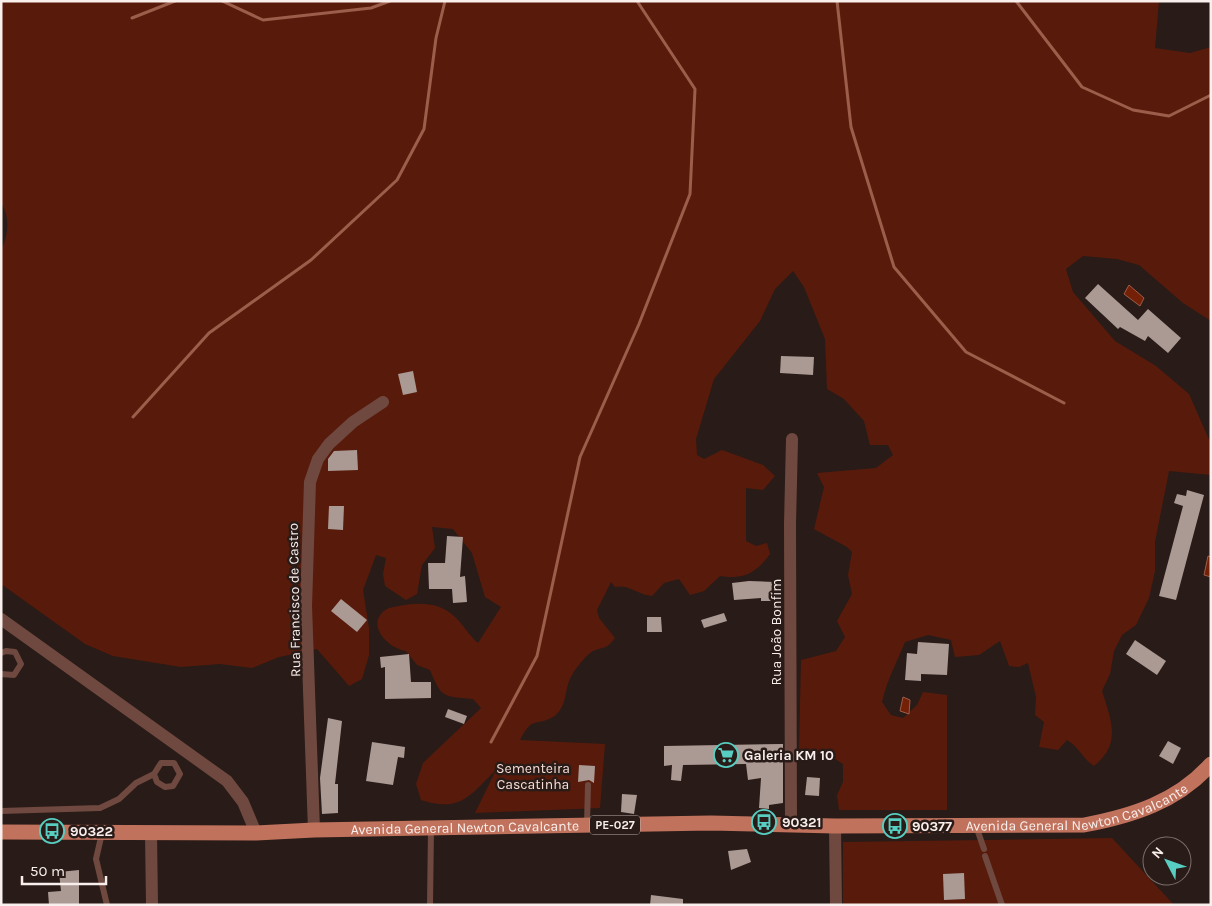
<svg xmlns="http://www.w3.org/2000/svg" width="1212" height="906" viewBox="0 0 1212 906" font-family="Karla,sans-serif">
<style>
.green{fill:#581b0b}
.water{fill:#742006;stroke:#9c5e4b}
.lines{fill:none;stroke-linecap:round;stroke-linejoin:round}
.stream{stroke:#9c5e4b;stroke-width:3}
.building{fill:#ab9994}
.lane{stroke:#6f493f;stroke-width:6}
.street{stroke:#6f493f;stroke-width:12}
.primary{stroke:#c0725d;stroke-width:15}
.labels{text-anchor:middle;stroke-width:5;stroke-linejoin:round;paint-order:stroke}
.shield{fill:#291b17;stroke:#bbafac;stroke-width:1}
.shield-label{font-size:12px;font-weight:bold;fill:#f9efec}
.street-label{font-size:14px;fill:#f9efec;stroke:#291b17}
.poi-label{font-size:14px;font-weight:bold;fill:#f9efec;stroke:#291b17;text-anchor:start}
.park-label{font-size:14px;fill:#f7ddd5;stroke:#291b17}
</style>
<rect width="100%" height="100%" fill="#291b17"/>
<g class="green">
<path d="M 1,1 L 1159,1 L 1155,48 L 1190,53 L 1211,47 L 1211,321 L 1183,303 L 1139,265 L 1117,259 L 1083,256 L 1066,269 L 1073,292 L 1115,341 L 1156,366 L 1189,394 L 1211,444 L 1211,475 L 1169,471 L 1155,542 L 1155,571 L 1149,598 L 1136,625 L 1122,635 L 1114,651 L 1110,674 L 1102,691 C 1111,720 1122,744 1094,766 C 1083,759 1079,747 1067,740 L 1058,750 L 1039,747 L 1044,722 L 1035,715 L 1036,697 L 1028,663 L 1019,667 L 1009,666 L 1000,641 L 979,655 L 955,657 L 951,640 L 928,635 L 905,642 C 897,662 887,680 882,702 L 891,715 L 903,718 L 917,705 L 923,692 L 947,695 L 947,810 L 839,810 L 837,795 L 843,782 L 843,764 L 832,757 L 818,754 L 808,760 L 799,750 L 801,660 L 836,651 L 845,637 L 837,621 L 852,594 L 848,575 L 852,552 L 847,547 L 814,529 L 824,487 L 817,473 L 876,468 L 893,455 L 888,445 L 870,445 L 864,421 L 844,399 L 827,389 L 825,339 L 804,287 L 793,271 L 775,289 L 760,321 L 714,379 L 696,439 L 697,455 L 704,459 L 722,450 L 763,465 L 775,476 L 763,490 L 746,488 L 746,541 L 756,546 L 767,543 L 770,554 C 756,573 744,580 720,576 L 704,591 L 690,595 L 679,579 L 664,583 L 652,596 C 638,595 629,584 615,587 L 611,582 L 597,610 L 599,618 L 615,638 C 606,650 605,646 593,651 C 586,655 576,668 572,675 C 564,687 568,708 553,717 C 535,727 533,715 520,740 L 605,744 L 600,808 L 475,813 L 496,770 C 470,795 461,813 421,800 L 416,784 L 423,763 L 481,708 L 473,699 C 443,696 442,699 430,670 L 417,665 L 406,651 C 386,648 363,621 389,608 C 411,603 437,599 455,617 C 464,625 469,636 478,643 L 501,607 L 485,597 L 472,553 L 453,529 L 432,527 L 435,548 L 422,565 L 417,594 L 406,600 L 385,586 L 383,574 L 386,558 L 376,555 L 363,590 L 369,628 L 369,655 L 362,679 L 349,686 L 317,649 L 279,657 L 252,668 L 220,664 L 181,667 L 113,656 L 85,644 L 1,584 L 1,250 C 9,234 10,218 1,202 Z"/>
<polygon points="1112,838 1174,905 843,905 843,842"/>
</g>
<g class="water">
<polygon points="1129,285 1144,298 1140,306 1124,294"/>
<polygon points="1208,556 1211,557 1211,577 1204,575"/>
<polygon points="903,697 910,700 909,714 900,711"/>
</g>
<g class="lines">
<g class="stream">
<polyline points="222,1 263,20 371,8 390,1"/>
<polyline points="837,1 851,127 894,267 966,352 1064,403"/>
<polyline points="1016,1 1082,87 1133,110 1169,116 1211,95"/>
<polyline points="132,18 175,1"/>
<polyline points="133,417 209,333 311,260 397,180 424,129 436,38 445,1"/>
<polyline points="491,742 537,656 580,457 639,324 690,194 695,89 637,1"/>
</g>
</g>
<g class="building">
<polygon points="1098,284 1138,320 1148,309 1181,338 1168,353 1148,336 1145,341 1120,327 1118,329 1085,298"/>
<polygon points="781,356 814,357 813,375 780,373"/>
<polygon points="413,371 417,392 403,395 398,374"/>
<polygon points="357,450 358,470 328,471 328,459 334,451"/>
<polygon points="1187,490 1204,495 1176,600 1159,596 1183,506 1174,503 1177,494 1186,496"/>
<polygon points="329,506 344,506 343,530 328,529"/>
<polygon points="447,536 463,537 460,577 465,576 467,602 453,603 452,589 429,589 428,563 445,563"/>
<polygon points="749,581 775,582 775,601 761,601 761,598 734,600 732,583"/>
<polygon points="341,599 367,620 357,632 331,611"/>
<polygon points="724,613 727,621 704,628 701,620"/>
<polygon points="647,617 661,617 662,632 647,632"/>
<polygon points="1135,640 1166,661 1157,675 1126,654"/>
<polygon points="918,642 949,644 947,675 921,674 921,681 905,680 907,653 917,654"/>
<polygon points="409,654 411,682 431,682 431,698 385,699 385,667 381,668 380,657"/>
<polygon points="448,709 467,716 464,724 445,717"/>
<polygon points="328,718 342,721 335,784 338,784 338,813 322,814 320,778"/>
<polygon points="1168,741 1181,748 1173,764 1159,756"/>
<polygon points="372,742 405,747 404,758 398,757 393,785 366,781"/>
<polygon points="783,744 783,803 769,805 769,809 759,808 761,778 748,780 746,764 683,765 681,781 671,780 672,765 664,766 664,746"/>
<polygon points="579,765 595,766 594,783 589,780 578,782"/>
<polygon points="807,777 820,778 819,796 805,795"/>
<polygon points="622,794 637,795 634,814 621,812"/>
<polygon points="747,849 751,862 731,870 728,851"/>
<polygon points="79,870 79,905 49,905 48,892 61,891 59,872"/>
<polygon points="964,873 965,899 944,900 943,874"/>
<polygon points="651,895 683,899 683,905 650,905"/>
</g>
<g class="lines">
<g class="lane">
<polyline points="1,653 6,651 15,652 21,664 14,675 1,674"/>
<polyline points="1,811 100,808 119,799 136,783 154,774 161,763 174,763 180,774 173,786 165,787 157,782 154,774"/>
<polyline points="587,824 588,785"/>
<polyline points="976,826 984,849"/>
<polyline points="102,833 96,859 107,905"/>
<polyline points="985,856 1002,905"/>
<polyline points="430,905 431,828"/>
</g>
<g class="street">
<polyline points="1,619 227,781 243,802 256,833"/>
<polyline points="791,825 790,524 792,439"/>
<polyline points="835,826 836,905"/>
<polyline points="314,830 306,606 310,482 318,459 329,444 353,422 383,402"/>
<polyline points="151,833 152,905"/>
</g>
<path class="primary" id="s1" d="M 1,832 L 256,833 L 314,830 L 711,823 L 835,826 L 1084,825 C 1132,816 1177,802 1211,764"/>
</g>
<defs>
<symbol id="supermarket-ring" viewBox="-11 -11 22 22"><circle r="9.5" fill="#291b17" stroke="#57cec1" stroke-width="1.5"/><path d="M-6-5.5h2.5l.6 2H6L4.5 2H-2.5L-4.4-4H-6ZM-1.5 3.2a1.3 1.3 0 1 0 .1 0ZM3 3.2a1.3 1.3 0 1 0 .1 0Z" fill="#57cec1"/></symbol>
<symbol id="bus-ring" viewBox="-11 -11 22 22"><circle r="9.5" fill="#291b17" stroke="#57cec1" stroke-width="1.5"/><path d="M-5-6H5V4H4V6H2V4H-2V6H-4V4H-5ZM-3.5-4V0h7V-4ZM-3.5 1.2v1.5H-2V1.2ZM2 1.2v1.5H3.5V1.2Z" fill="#57cec1"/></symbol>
</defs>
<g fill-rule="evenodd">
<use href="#supermarket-ring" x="712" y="741" width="28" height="28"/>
<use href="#bus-ring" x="750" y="808" width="28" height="28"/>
<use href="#bus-ring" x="881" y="812" width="28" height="28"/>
<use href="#bus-ring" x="38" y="817" width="28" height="28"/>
</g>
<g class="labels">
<rect class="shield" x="590" y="815.5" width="50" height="19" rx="4"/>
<g class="shield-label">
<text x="615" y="829">PE-027</text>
</g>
<g class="street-label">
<text transform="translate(294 600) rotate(-91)" y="5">Rua Francisco de Castro</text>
<text transform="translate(776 632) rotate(-90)" y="5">Rua João Bonfim</text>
<text dy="5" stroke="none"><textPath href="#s1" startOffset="1079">Avenida General Newton Cavalcante</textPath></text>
<text dy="5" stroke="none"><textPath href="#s1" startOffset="464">Avenida General Newton Cavalcante</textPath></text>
</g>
<g class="poi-label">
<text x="744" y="760">Galeria KM 10</text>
<text x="782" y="827">90321</text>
<text x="912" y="831">90377</text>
<text x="70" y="836">90322</text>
</g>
<g class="park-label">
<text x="533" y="773">Sementeira<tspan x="533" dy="16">Cascatinha</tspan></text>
</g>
</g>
<rect width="1212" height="906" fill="none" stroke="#f9efec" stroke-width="5"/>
<g transform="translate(1167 861) rotate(311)"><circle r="24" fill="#291b17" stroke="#7c706c"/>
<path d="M0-4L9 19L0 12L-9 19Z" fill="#57cec1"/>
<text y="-8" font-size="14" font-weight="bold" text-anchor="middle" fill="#f9efec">N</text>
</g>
<path d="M22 876v8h84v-8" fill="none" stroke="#f9efec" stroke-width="2.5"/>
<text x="30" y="876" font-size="15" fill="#f9efec" stroke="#291b17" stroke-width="4" paint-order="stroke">50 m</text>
</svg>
